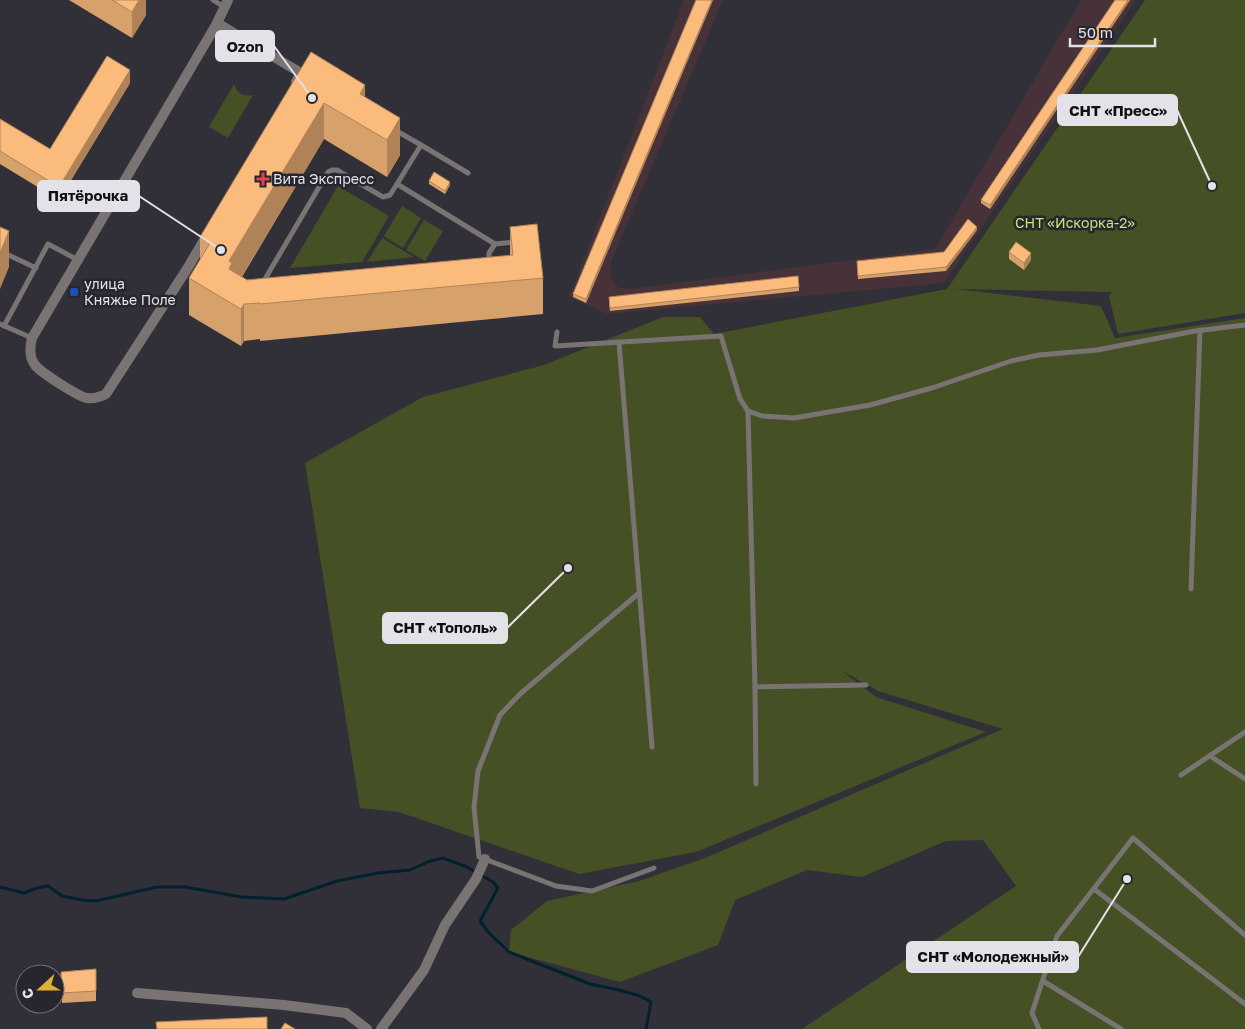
<svg xmlns="http://www.w3.org/2000/svg" width="1245" height="1029" viewBox="0 0 1245 1029" font-family="'Golos Text',sans-serif">
<style>
.industrial{fill:#463238}
.green{fill:#455025}
.lines{fill:none;stroke-linecap:round;stroke-linejoin:round}
.stream{stroke:#02202d;stroke-width:3}
.lane{stroke:#797473;stroke-width:5}
.street{stroke:#797473;stroke-width:10}
.wall{fill:#d7a16b}
.shaded-wall{fill:#af8357}
.building{fill:#fabb7c;stroke:#af8357}
.health-dot{fill:#e0444e;stroke:#27262e;stroke-width:2}
.transit-dot{fill:#1a4fb4;stroke:#27262e;stroke-width:2}
.labels{text-anchor:middle;stroke-width:5;stroke-linejoin:round;paint-order:stroke}
.poi-label{font-size:14px;fill:#e3e2e8;stroke:#27262e;text-anchor:start}
.park-label{font-size:14px;fill:#c9e579;stroke:#27262e}
.leader{fill:none;stroke:#e3e2e8;stroke-width:2}
.callout-dot{fill:#e3e2e8;stroke:#27262e;stroke-width:2}
.callout{fill:#e3e2e8;stroke:#e3e2e8;stroke-width:2}
.callout-label{font-size:15px;text-anchor:middle;font-weight:bold;fill:#111}
</style>
<rect width="100%" height="100%" fill="#313038"/>
<polygon class="industrial" points="684,0 723,0 612,260 610,275 617,287 630,289 935,249 1081,0 1136,0 944,283 608,314 569,297"/>
<g class="green">
<polygon points="1145,0 1245,0 1245,313 1118,334 1109,296 1112,292 955,289 1101,306 1115,338 1245,318 1245,1029 802,1029 1016,886 983,840 946,841 862,877 807,870 735,900 718,945 620,982 509,952 511,930 547,901 639,881 705,858 1003,729 878,691 842,671 876,697 986,732 696,852 579,874 399,812 360,808 305,463 423,397 544,365 663,317 700,317 714,334 947,289"/>
<path d="M 234,84 C 237,93 243,97 253,95 L 228,138 L 209,127 Z"/>
<polygon points="338,186 389,216 362,262 290,268"/>
<polygon points="402,206 421,218 403,248 384,236"/>
<polygon points="424,220 443,231 425,261 406,250"/>
<polygon points="382,238 414,257 367,262"/>
</g>
<g class="lines">
<polyline class="stream" points="0,887 24,893 37,888 48,886 62,896 82,900 96,901 157,887 185,887 242,897 284,899 337,881 378,873 410,870 430,861 443,858 467,867 493,882 498,888 480,921 488,932 509,952 590,984 619,990 640,996 651,1002 646,1029"/>
<g class="lane">
<polyline points="213,0 224,7"/>
<polyline points="395,130 421,145 397,184 495,244 516,242"/>
<polyline points="421,145 468,173"/>
<polyline points="0,251 36,268"/>
<polyline points="489,264 489,253 495,244"/>
<polyline points="264,283 265,279 328,172 332,170 337,170 383,197 390,195 397,184"/>
<polyline points="0,324 32,338"/>
<polyline points="4,326 48,244 78,260"/>
<polyline points="557,332 555,346 721,336 740,399 748,411 762,416 794,418 870,405 932,388 1011,361 1039,355 1097,350 1195,331 1245,325"/>
<polyline points="619,342 652,747"/>
<polyline points="748,411 755,687 756,784"/>
<polyline points="1191,589 1200,330"/>
<polyline points="639,593 520,694 500,715 478,771 474,807 479,857 556,886 592,891 654,868"/>
<polyline points="755,687 866,685"/>
<polyline points="1210,756 1245,779"/>
<polyline points="1181,775 1245,732"/>
<polyline points="1094,889 1245,1004"/>
<polyline points="1043,981 1121,1029"/>
<polyline points="1039,1029 1032,1013 1057,936 1133,838 1245,935"/>
</g>
<g class="street">
<polyline points="217,23 301,73 296,82"/>
<path d="M 207,235 L 187,269 L 106,394 C 100,397 95,399 87,398 C 79,397 40,372 35,365 C 29,357 30,346 32,338 L 216,25 L 228,0"/>
<polyline points="137,993 284,1005 346,1013 367,1029"/>
<polyline points="381,1029 424,970 445,925 476,879 485,859"/>
</g>
</g>
<g class="wall">
<polygon points="69,0 146,0 146,15 132,38"/>
<polygon points="696,0 713,0 586,303 573,297 573,294"/>
<polygon points="1115,0 1130,0 990,209 981,203 981,200"/>
<polygon points="311,52 365,97 400,155 387,177 324,139 242,277 247,280 510,256 510,227 543,278 543,314 260,341 260,339 244,341 241,346 189,315 189,278 200,260 200,237"/>
<polygon points="130,83 59,200 0,164 0,119 50,149"/>
<polygon points="429,181 450,185 445,194 429,184"/>
<polygon points="977,230 946,271 858,279 857,261 944,252"/>
<polygon points="1009,252 1031,260 1024,270 1009,259"/>
<polygon points="799,287 799,291 610,311 609,300"/>
<polygon points="96,969 96,1001 62,1003 61,972"/>
</g>
<g class="shaded-wall">
<polygon points="139,0 146,0 146,15 132,38 132,12"/>
<polygon points="712,0 713,0 586,303 586,299"/>
<polygon points="1128,0 1130,0 990,209 990,205"/>
<polygon points="130,70 130,83 59,200 59,187"/>
<polygon points="365,85 365,121 360,94"/>
<polygon points="324,103 324,139 232,293 229,269 229,261"/>
<polygon points="400,118 400,155 387,177 387,140"/>
<polygon points="450,182 450,185 445,194 445,191"/>
<polygon points="977,227 977,230 946,271 946,267"/>
<polygon points="9,231 9,267 0,289 0,253"/>
<polygon points="1031,253 1031,260 1024,270 1024,263"/>
<polygon points="244,304 244,341 241,346 241,309"/>
</g>
<g class="building">
<polygon points="112,0 139,0 132,12"/>
<polygon points="696,0 712,0 586,299 573,294"/>
<polygon points="1115,0 1128,0 990,205 981,200"/>
<polygon points="311,52 365,85 360,94 400,118 387,140 324,103 229,261 232,263 229,269 247,280 513,255 510,227 537,224 543,278 260,304 260,303 244,304 241,309 189,278 210,243 200,237"/>
<polygon points="107,56 130,70 59,187 0,151 0,119 50,149"/>
<polygon points="434,172 450,182 445,191 429,181"/>
<polygon points="968,219 977,227 946,267 858,276 857,261 944,252"/>
<polygon points="0,227 9,231 0,253"/>
<polygon points="1016,242 1031,253 1024,263 1009,252"/>
<polygon points="798,276 799,287 610,308 609,297"/>
<polygon points="96,969 96,991 62,993 61,972"/>
<polygon points="267,1017 267,1029 157,1029 156,1022"/>
<polygon points="285,1023 295,1029 281,1029"/>
</g>
<path class="health-dot" d="M260.5 171.5h5v5h5v5h-5v5h-5v-5h-5v-5h5z"/>
<rect class="transit-dot" x="69" y="287" width="10" height="10" rx="2.5"/>
<g class="labels">
<g class="poi-label">
<text x="273" y="184">Вита Экспресс</text>
<text x="84" y="289">улица<tspan x="84" dy="16">Княжье Поле</tspan></text>
</g>
<g class="park-label">
<text x="1075" y="228">СНТ «Искорка-2»</text>
</g>
</g>
<path class="leader" d="M312 98L274 46M1212 186L1177 110M221 250L139 196M568 568L507 628M1127 879L1078 957"/>
<g class="callout-dot">
<circle cx="312" cy="98" r="5"/>
<circle cx="1212" cy="186" r="5"/>
<circle cx="221" cy="250" r="5"/>
<circle cx="568" cy="568" r="5"/>
<circle cx="1127" cy="879" r="5"/>
</g>
<g class="callout">
<rect x="216" y="31" width="58" height="30" rx="5"/>
<rect x="1058" y="95" width="119" height="30" rx="5"/>
<rect x="38" y="181" width="101" height="30" rx="5"/>
<rect x="383" y="613" width="124" height="30" rx="5"/>
<rect x="907" y="942" width="171" height="30" rx="5"/>
</g>
<g class="callout-label">
<text x="245" y="52">Ozon</text>
<text x="1118" y="116">СНТ «Пресс»</text>
<text x="88" y="201">Пятёрочка</text>
<text x="445" y="633">СНТ «Тополь»</text>
<text x="993" y="962">СНТ «Молодежный»</text>
</g>
<g transform="translate(40 989) rotate(249)"><circle r="24" fill="#27262e" stroke="#727178"/>
<path d="M0-4L9 19L0 12L-9 19Z" fill="#ddb133"/>
<text y="-8" font-size="14" font-weight="bold" text-anchor="middle" fill="#e3e2e8">С</text>
</g>
<path d="M1070 38v8h85v-8" fill="none" stroke="#e3e2e8" stroke-width="2.5"/>
<text x="1078" y="38" font-size="15" fill="#e3e2e8" stroke="#27262e" stroke-width="4" paint-order="stroke">50 m</text>
</svg>
